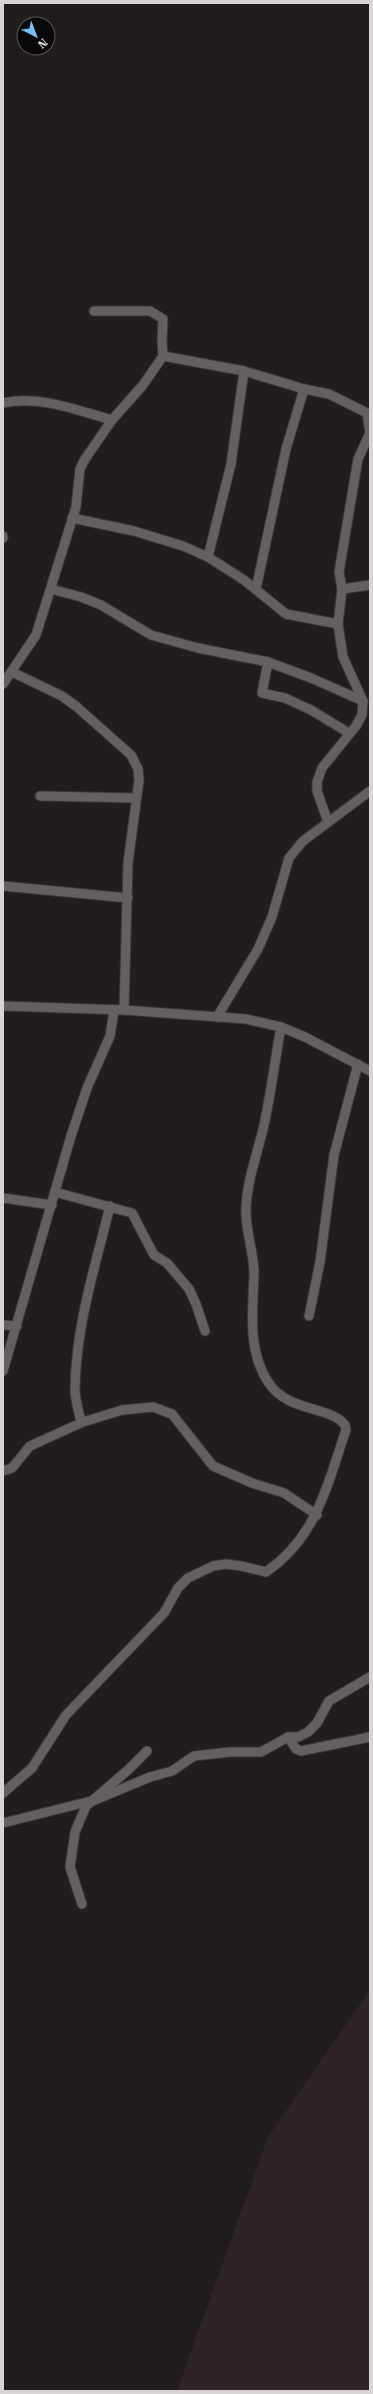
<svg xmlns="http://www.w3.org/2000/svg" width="373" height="2394" viewBox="0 0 373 2394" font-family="'Roboto Serif',serif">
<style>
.built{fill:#2f2425}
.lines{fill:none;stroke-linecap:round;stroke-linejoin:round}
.minor-casing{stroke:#3d3838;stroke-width:11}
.minor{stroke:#665f5f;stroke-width:9}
</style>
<rect width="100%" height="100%" fill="#221d1d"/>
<polygon class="built" points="370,1990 370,2391 177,2391 268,2137"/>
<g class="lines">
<defs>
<g id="minor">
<polyline points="163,356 244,371 304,389 329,394 367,413 370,433 358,459 339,572 342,589 338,624 343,657 363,701 362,715 356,726 322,768 317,782 317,791 328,822"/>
<path d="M 3,403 C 39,395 77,410 112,420"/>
<polyline points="72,518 134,531 183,546 208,557 244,580 286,614 338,624"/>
<polyline points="3,536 3,538"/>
<polyline points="208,557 231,464 244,371"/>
<polyline points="51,589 81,597 101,605 151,635 198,648 268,662 311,678 363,701"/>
<polyline points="256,589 286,449 304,389"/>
<polyline points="342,589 370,585"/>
<polyline points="268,662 262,693 285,698 311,710 349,733"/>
<polyline points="12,672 62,696 77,707 131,755 138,769 139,780 128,863 124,1010"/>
<polyline points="3,684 36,635 76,507 80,469 85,459 112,420 143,385 163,356 162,341 163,319 150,311 94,311"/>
<polyline points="40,796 136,798"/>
<polyline points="3,886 128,898"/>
<polyline points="3,1006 124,1010 246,1019 281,1027 305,1037 370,1071"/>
<polyline points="217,1017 258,949 272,917 289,858 303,841 370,791"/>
<polyline points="55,1192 132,1213 154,1255 167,1263 189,1289 196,1304 205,1331"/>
<polyline points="3,1198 52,1205"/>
<polyline points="309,1316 320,1262 334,1155 358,1064"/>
<polyline points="3,1325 17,1326"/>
<polyline points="3,1371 71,1136 87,1088 110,1036 114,1011"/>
<path d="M 81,1422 C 79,1413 76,1402 75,1392 C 75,1329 95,1267 110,1206"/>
<polyline points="3,1471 12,1468 30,1446 83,1422 122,1410 153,1407 172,1414 213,1466 252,1483 284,1493 317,1515"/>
<polyline points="288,1737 296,1749 301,1751 370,1737"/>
<path d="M 3,1793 L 32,1768 L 66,1715 L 164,1613 L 178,1588 L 188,1578 L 213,1566 L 226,1564 L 241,1566 L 266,1572 C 317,1537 327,1485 346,1430 L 345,1425 C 329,1405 288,1413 268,1382 C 247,1350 253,1310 254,1274 C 254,1251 245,1231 246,1208 C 247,1180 258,1152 264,1125 C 271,1093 275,1060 281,1027"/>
<polyline points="3,1823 95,1800 150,1777 172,1771 194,1756 230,1752 261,1752 288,1737 298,1737 308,1732 317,1723 329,1701 370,1677"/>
<polyline points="82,1904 70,1867 75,1832 86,1806 128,1770 147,1751"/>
</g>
</defs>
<use href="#minor" class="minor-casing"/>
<use href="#minor" class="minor"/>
</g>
<rect width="373" height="2394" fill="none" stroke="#d8d4d4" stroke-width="8"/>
<g transform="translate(36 36) rotate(138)"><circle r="19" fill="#0a0808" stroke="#5c5a5a"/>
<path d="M0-3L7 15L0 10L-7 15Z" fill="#77c0f7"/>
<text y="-6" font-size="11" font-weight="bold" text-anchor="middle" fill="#d8d4d4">N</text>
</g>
</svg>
